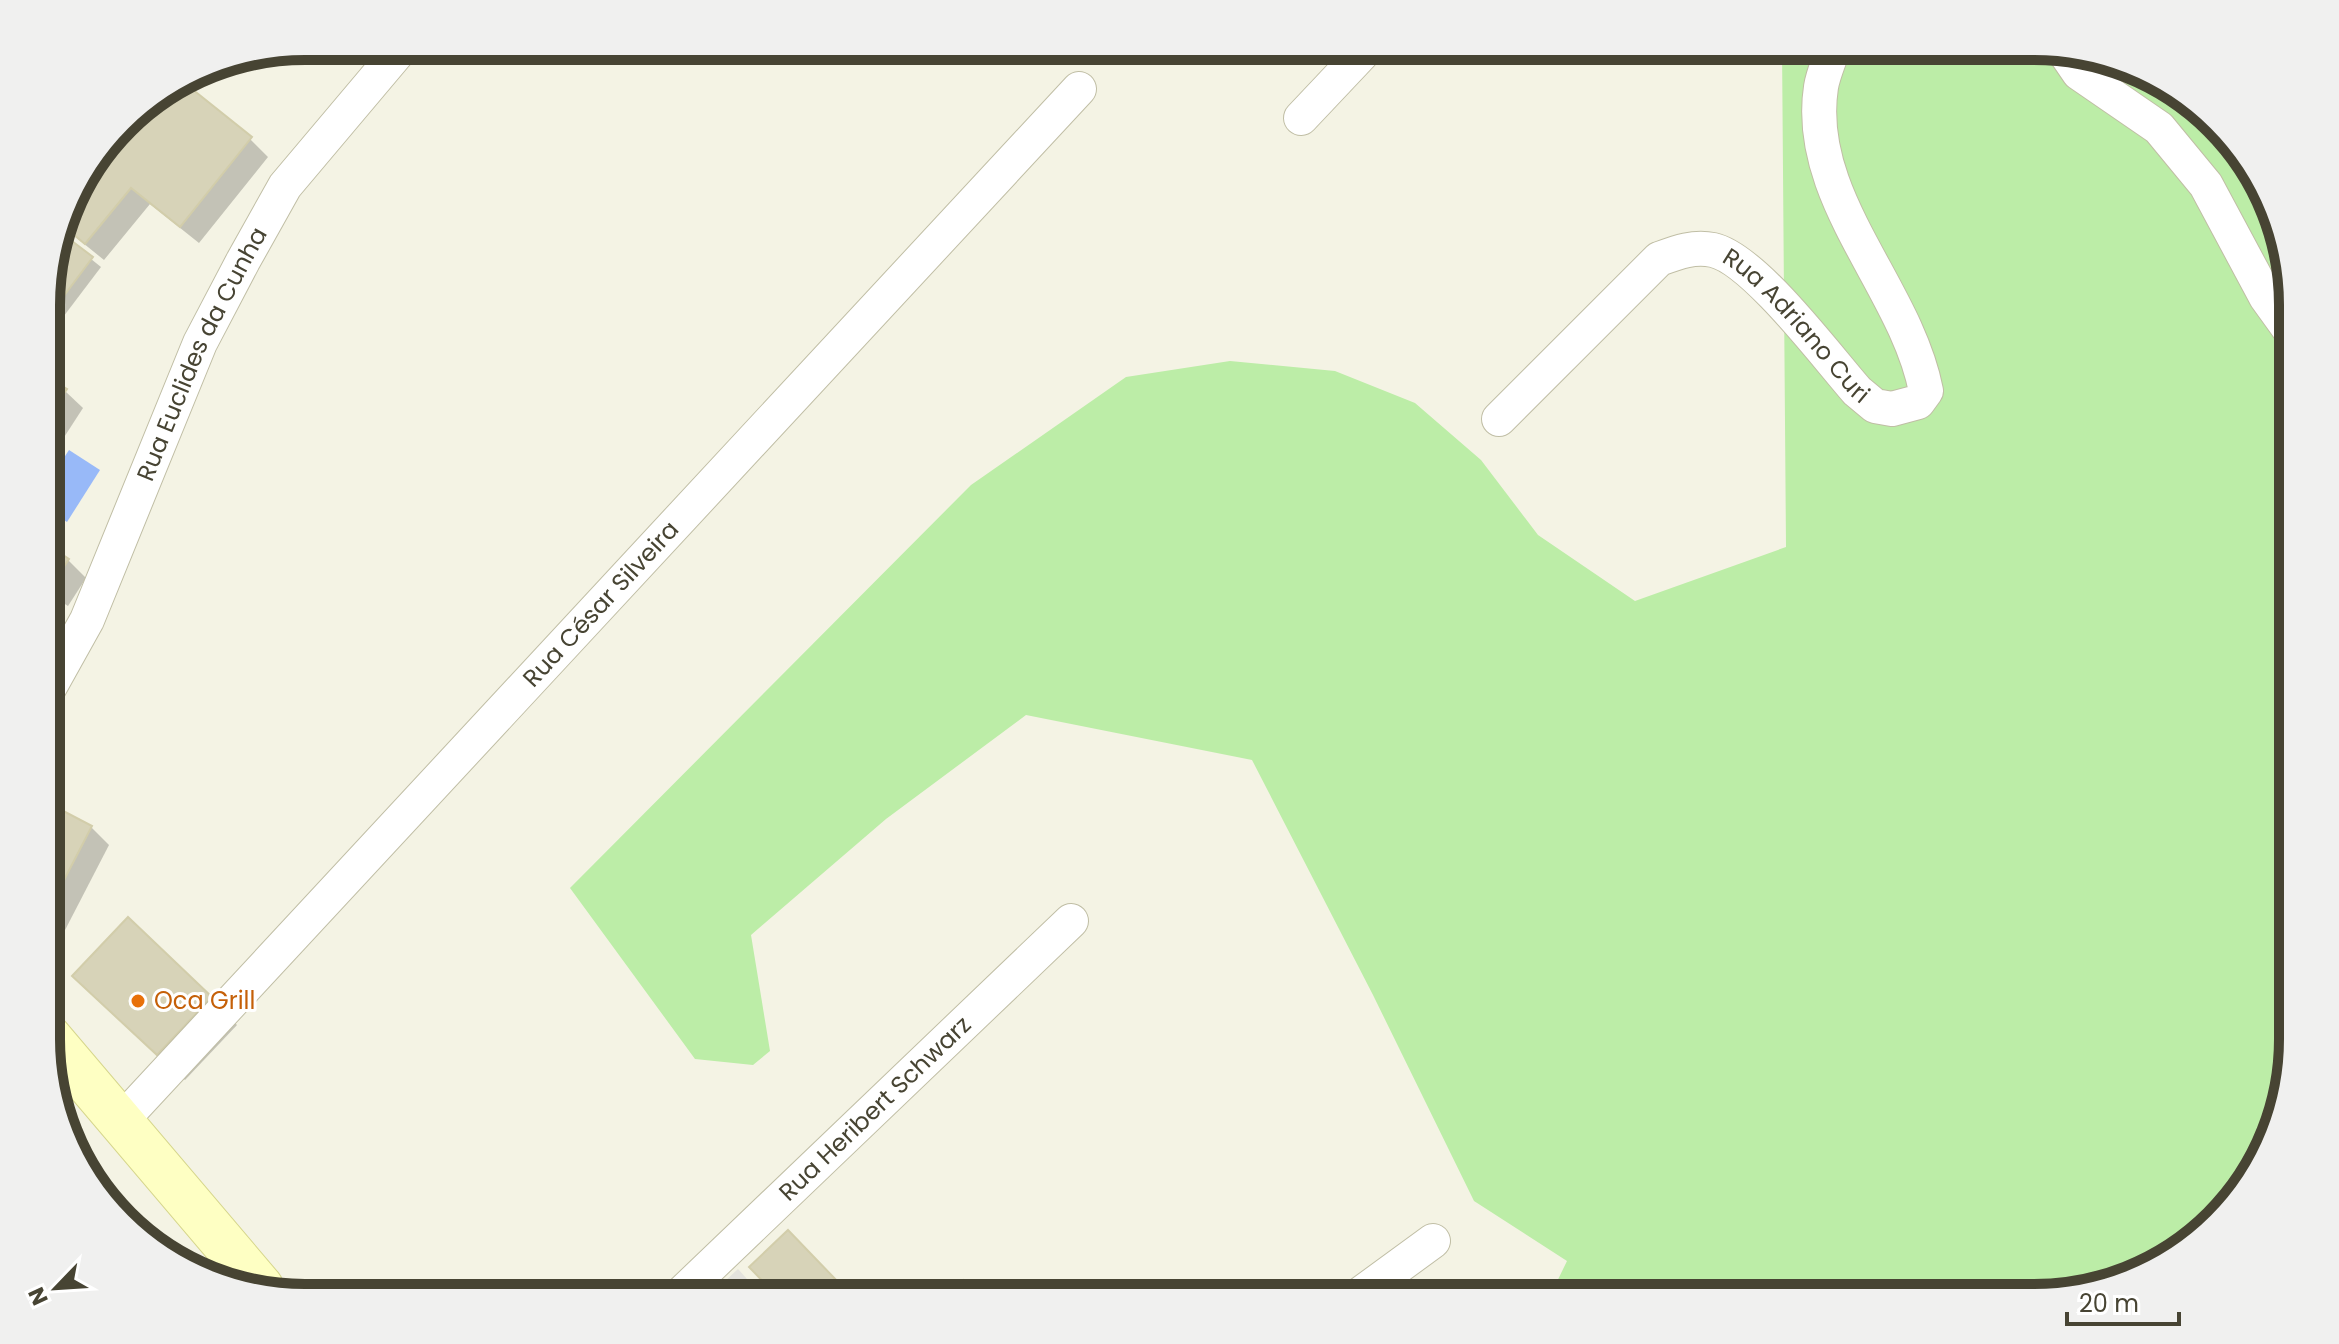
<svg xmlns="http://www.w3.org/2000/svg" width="2339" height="1344" viewBox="0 0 2339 1344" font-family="Poppins,sans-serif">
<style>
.green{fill:#bceda7}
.parking{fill:#e4e3dd}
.water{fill:#98b9f8}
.shadow{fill:#0003}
.building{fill:#d7d3b8;stroke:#d2cdaa;stroke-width:2}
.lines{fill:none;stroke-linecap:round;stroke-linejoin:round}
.street-casing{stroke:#c0bea5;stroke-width:36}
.secondary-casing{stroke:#d6d68c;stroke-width:46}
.street{stroke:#fff;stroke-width:34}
.secondary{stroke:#feffc3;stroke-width:44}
.food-dot{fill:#e8710a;stroke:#fff;stroke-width:3}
.labels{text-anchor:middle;stroke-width:6;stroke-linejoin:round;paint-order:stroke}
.street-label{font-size:24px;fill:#474433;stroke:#fff}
.food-label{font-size:24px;fill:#c56008;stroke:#fff;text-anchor:start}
.rim{fill:none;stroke:#474433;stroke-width:10}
</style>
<rect width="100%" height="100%" fill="#f4f3e4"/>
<polygon class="green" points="1782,46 2035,46 2163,80 2250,161 2292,287 2292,1056 2259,1168 2164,1263 2051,1297 1549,1298 1567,1261 1474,1201 1373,995 1252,760 1026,715 886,819 751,935 770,1051 753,1065 695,1059 570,888 971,485 1126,377 1230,361 1335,371 1415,403 1481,460 1538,535 1635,601 1786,547"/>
<polygon class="parking" points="738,1269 764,1298 707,1298"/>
<polygon class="water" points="69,450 100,470 67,522 48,510 48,482"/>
<g class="shadow">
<polygon points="180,82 250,139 268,157 199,243 150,204 104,260 62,226 73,190 134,111"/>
<polygon points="60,234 101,267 48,337 48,271"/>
<polygon points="48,379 65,391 83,408 48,462"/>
<polygon points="48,548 68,560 86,578 68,606 48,593"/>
<polygon points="48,805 91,827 109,845 48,963"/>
<polygon points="210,998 237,1025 185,1080 101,1003"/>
<polygon points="788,1232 852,1298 781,1298"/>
</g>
<g class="building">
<polygon points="182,81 252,137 180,227 131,188 85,244 62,225 73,190 134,111"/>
<polygon points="60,232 93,257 48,317 48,271"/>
<polygon points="48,377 67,389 48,417"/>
<polygon points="48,545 69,559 49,589 48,589"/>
<polygon points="48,803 92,826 48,911"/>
<polygon points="128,917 212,997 157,1055 72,976"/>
<polygon points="788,1230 840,1284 825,1298 779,1298 749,1267"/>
<polygon points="963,1280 977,1298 932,1298"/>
</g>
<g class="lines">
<defs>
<g id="street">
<polyline points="2066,54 2079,73 2159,128 2206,185 2266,297 2292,333"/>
<polyline points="1301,118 1369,46"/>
<path id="s1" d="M 1499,419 L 1659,259 C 1678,252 1694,246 1713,250 C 1754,259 1827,357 1857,391 L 1875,406 L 1892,409 L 1918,402 L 1926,391 C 1906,287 1804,198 1821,87 C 1823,74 1830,59 1834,46"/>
<path id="s2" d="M 48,690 L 87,620 L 200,343 L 243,261 L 285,186 L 403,46"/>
<path id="s3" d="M 122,1120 L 1079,89"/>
<path id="s4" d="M 677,1298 L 1071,921"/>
<polyline points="1355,1298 1433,1241"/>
</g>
<polyline id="secondary" points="48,1036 261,1287"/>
</defs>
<use href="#street" class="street-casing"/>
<use href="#secondary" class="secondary-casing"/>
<use href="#street" class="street"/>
<use href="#secondary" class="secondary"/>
</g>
<circle class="food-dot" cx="138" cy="1001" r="8"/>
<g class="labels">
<g class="street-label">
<text dy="8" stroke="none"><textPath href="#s1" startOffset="396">Rua Adriano Curi</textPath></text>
<text dy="8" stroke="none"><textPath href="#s2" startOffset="370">Rua Euclides da Cunha</textPath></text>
<text dy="8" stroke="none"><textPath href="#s3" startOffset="704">Rua César Silveira</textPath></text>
<text dy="8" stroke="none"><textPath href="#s4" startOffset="274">Rua Heribert Schwarz</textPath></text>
</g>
<g class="food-label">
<text x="154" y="1009">Oca Grill</text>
</g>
</g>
<path d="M0 0H2339V1344H0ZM305 60H2034A245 245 0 0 1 2279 305V1039A245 245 0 0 1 2034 1284H305A245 245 0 0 1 60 1039V305A245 245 0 0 1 305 60Z" fill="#f0f0ef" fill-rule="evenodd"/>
<path class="rim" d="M305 60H2034A245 245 0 0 1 2279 305V1039A245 245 0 0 1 2034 1284H305A245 245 0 0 1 60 1039V305A245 245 0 0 1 305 60Z"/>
<g transform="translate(56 1288) rotate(245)" stroke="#ffffff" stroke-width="6" paint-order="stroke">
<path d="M0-6L14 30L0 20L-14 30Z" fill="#474433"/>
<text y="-12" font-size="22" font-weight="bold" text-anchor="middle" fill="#474433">N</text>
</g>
<path d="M2067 1312v12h112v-12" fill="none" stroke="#474433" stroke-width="4"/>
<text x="2079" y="1312" font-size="24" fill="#474433" stroke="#ffffff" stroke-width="6" paint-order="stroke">20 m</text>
</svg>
